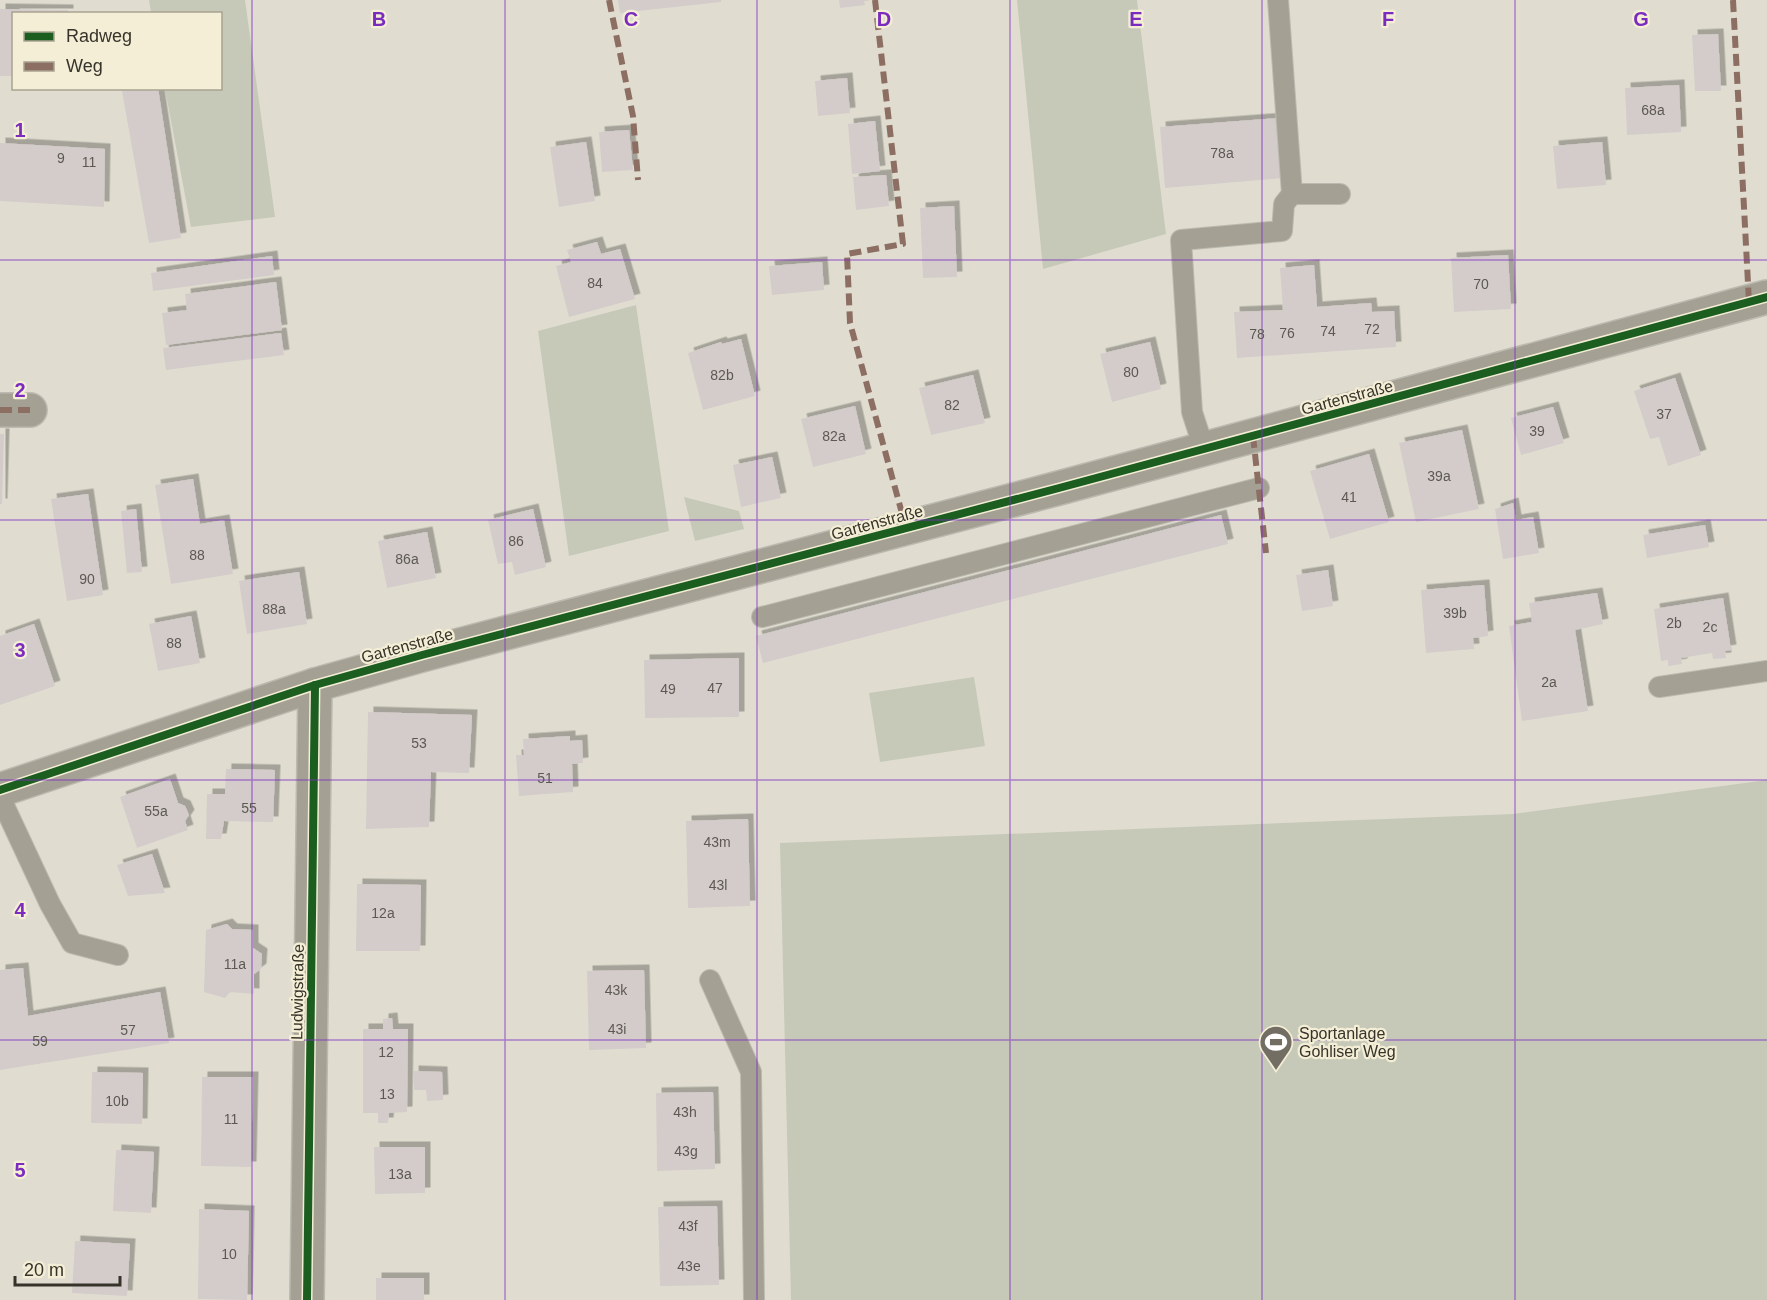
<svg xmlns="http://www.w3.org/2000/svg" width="1767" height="1300" viewBox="0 0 1767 1300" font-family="Arial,sans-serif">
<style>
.green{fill:#c6c9b8}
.building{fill:#d3cccb;filter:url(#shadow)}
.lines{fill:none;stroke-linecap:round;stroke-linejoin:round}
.lane-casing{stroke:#bcbab0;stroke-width:22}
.street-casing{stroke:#bcbab0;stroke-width:36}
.lane{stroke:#a4a094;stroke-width:20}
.street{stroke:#a4a094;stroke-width:33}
.quiet{stroke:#8d6e63;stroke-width:6;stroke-dasharray:12 6;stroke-linecap:butt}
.cycleway-casing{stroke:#f4eed6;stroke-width:11}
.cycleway{stroke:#1b5e20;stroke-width:8}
.grid{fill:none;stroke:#7b2cbf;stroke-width:1.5;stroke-opacity:0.55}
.labels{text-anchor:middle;stroke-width:4.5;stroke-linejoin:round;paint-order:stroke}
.number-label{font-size:14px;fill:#5d5952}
.street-label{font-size:16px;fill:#36332a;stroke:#f4eed6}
.poi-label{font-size:16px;fill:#36332a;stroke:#f4eed6;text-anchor:start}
.grid-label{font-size:20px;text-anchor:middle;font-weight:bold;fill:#7b2cbf;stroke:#f4eed6;stroke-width:4.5;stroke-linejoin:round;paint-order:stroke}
</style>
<defs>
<filter id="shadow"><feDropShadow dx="5.5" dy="-5.5" stdDeviation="0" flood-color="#0004"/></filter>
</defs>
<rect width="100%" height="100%" fill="#e0ddd0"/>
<g class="green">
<polygon points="149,0 245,0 275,217 191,227 165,89 220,88 220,14 151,13"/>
<polygon points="1017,0 1137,0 1166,234 1043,269"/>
<polygon points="636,305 669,531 569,556 538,331"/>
<polygon points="684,497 739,511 744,529 695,541"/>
<polygon points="974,677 985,746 880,762 869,693"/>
<polygon points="1767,780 1767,1300 791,1300 780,843 1513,814"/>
</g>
<g class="building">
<polygon points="618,0 721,0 721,2 620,13"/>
<polygon points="839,0 864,0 865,5 840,8"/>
<polygon points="0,9 68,10 68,14 14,14 14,76 0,76"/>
<polygon points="1718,34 1721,91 1695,91 1692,35"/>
<polygon points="847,78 850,113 818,116 815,81"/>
<polygon points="1679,85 1681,132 1627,135 1625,88"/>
<polygon points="134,88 158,88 181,238 149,243 122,91"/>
<polygon points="1279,118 1283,178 1165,188 1160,127"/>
<polygon points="875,121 880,171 852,174 848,124"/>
<polygon points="629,130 633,170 602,172 599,132"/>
<polygon points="586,142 595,201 559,207 550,147"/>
<polygon points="1602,142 1606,185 1557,189 1553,146"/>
<polygon points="0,143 105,149 104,207 0,201"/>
<polygon points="886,175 889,206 856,210 853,177"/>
<polygon points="954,206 957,277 923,278 920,208"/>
<polygon points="597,242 601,254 620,249 635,299 569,317 556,266 571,262 567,250"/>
<polygon points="1508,255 1511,309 1454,312 1451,258"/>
<polygon points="272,256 274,275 153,291 151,273"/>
<polygon points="822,262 824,290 772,295 769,266"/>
<polygon points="1314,265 1317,307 1371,303 1372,312 1394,311 1396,347 1237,358 1234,312 1283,310 1280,268"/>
<polygon points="276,282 282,330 166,345 162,313 187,310 185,294"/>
<polygon points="281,333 284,355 166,370 163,348"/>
<polygon points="741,339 755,396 703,410 688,353 721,342 722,344"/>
<polygon points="1150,342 1161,389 1112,402 1100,354"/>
<polygon points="973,375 985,423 931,435 919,388"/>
<polygon points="1675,378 1701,455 1668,466 1659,437 1650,439 1634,391"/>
<polygon points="855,406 866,454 813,467 801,419"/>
<polygon points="1553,407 1564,443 1521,455 1511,418"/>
<polygon points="1462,430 1479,509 1416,522 1399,443"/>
<polygon points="0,434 4,434 2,504 0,504"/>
<polygon points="1369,454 1389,522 1330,539 1310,471"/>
<polygon points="772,457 781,498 741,507 733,465"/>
<polygon points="193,479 200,524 224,520 233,574 171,584 155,485"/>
<polygon points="88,494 103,595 67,601 51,499"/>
<polygon points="1513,503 1516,520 1533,517 1539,553 1503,559 1495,509"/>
<polygon points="136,509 142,572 127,573 121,511"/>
<polygon points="533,509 546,567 515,575 512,562 498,564 488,520"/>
<polygon points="1221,515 1228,544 763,663 756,636"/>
<polygon points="1705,525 1709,547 1647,558 1643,535"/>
<polygon points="427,532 436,578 387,588 378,541"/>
<polygon points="1328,570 1333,606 1302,611 1296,575"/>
<polygon points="299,572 307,624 247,634 239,581"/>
<polygon points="1484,585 1488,636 1473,638 1474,649 1426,653 1421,590"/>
<polygon points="1597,593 1603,624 1575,630 1588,711 1522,721 1509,626 1532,622 1529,603"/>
<polygon points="1723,598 1731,650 1725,651 1726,658 1713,659 1712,653 1681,658 1682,664 1668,666 1668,660 1661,661 1654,609"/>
<polygon points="191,616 200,663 158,671 149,624"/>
<polygon points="34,624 55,686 0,705 0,636"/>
<polygon points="739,658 739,717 645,718 644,660"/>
<polygon points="368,712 472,715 469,773 431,772 429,827 366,829"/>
<polygon points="570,736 570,741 582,740 583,763 572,764 573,792 519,796 516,755 524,755 523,739"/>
<polygon points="226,769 275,770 273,822 224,821 221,839 206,839 207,794 225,794"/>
<polygon points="170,779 178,803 185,806 189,815 185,821 188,830 137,848 120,797"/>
<polygon points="748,819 750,906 688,908 686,821"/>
<polygon points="152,854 165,893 128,896 117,865"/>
<polygon points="357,884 421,885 420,951 356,951"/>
<polygon points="227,924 232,929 253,930 253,948 262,954 261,969 254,974 254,994 230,992 225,998 204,992 206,930"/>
<polygon points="23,968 28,1016 160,992 169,1043 0,1070 0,970"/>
<polygon points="644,970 646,1048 589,1050 587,971"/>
<polygon points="392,1018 393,1029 408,1029 407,1112 389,1113 388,1123 378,1123 378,1113 363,1113 363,1029 383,1029 383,1019"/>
<polygon points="413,1071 442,1072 443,1100 427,1101 426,1090 414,1090"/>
<polygon points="92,1072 143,1073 142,1124 91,1123"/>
<polygon points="202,1077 253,1077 251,1167 201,1166"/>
<polygon points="713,1092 715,1169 657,1171 656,1093"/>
<polygon points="374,1147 425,1147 425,1193 375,1194"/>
<polygon points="116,1150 154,1152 151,1213 113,1211"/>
<polygon points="717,1206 719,1285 660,1286 658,1207"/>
<polygon points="199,1209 249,1211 247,1300 198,1299"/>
<polygon points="75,1241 130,1244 127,1296 72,1293"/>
<rect x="376" y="1278" width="48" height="22"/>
</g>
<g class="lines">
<defs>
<g id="lane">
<polyline points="1278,0 1292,194"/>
<polyline points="1204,449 1192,412 1181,240 1282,231 1284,204 1292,194 1340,194"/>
<polyline points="762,617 1259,488"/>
<polyline points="1659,687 1767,671"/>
<polyline points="0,797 50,904 72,943 118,955"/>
<polyline points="710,980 751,1072 754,1300"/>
</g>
<g id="street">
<polyline points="0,410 30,410"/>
<polyline points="0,790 315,685 422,655 1059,488 1767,297"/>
<polyline points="307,1300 315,685"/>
</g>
</defs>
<use href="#lane" class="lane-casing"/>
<use href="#street" class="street-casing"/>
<use href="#lane" class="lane"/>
<use href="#street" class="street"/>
<g class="quiet">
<polyline points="609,0 633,116 638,180"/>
<polyline points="875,0 903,244 847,254 850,323 906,528"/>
<polyline points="1733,0 1749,302"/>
<polyline points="0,410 30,410"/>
<polyline points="1253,436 1266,553"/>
</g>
<defs>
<g id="cycleway">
<polyline points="0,790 315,685 422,655 1059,488 1767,297"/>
<polyline points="307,1300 315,685"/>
</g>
</defs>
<use href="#cycleway" class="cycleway-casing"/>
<use href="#cycleway" class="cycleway"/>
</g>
<path class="grid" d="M 252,0 L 252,1300M 505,0 L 505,1300M 757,0 L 757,1300M 1010,0 L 1010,1300M 1262,0 L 1262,1300M 1515,0 L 1515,1300M 0,260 L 1767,260M 0,520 L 1767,520M 0,780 L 1767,780M 0,1040 L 1767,1040"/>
<defs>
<symbol id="stadium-pin" viewBox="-11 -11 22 30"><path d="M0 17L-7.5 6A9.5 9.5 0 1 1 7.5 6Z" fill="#726e64" stroke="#f4eed6"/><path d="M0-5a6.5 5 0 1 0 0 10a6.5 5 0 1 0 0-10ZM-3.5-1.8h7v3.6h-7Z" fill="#fff"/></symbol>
</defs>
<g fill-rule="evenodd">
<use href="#stadium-pin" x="1257" y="1023" width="38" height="52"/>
</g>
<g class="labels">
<g class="number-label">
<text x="1653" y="115">68a</text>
<text x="1222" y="158">78a</text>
<text x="61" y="163">9</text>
<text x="89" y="167">11</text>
<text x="595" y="288">84</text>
<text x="1481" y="289">70</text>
<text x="1372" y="334">72</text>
<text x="1328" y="336">74</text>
<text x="1287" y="338">76</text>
<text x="1257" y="339">78</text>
<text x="1131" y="377">80</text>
<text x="722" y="380">82b</text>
<text x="952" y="410">82</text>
<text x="1664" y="419">37</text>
<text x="1537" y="436">39</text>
<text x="834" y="441">82a</text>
<text x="1439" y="481">39a</text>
<text x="1349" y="502">41</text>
<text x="516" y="546">86</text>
<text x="197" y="560">88</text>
<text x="407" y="564">86a</text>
<text x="87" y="584">90</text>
<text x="274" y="614">88a</text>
<text x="1455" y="618">39b</text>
<text x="1674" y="628">2b</text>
<text x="1710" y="632">2c</text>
<text x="174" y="648">88</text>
<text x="1549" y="687">2a</text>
<text x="715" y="693">47</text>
<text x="668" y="694">49</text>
<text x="419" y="748">53</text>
<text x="545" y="783">51</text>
<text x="249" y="813">55</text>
<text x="156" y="816">55a</text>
<text x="717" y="847">43m</text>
<text x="718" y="890">43l</text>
<text x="383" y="918">12a</text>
<text x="235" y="969">11a</text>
<text x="616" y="995">43k</text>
<text x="617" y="1034">43i</text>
<text x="128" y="1035">57</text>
<text x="40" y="1046">59</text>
<text x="386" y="1057">12</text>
<text x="387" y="1099">13</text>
<text x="117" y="1106">10b</text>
<text x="685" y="1117">43h</text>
<text x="231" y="1124">11</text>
<text x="686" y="1156">43g</text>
<text x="400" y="1179">13a</text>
<text x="688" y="1231">43f</text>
<text x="229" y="1259">10</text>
<text x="689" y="1271">43e</text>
</g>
<g class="street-label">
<text transform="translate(1347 397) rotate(-15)" y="6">Gartenstraße</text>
<text transform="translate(877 522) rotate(-15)" y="6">Gartenstraße</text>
<text transform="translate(407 645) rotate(-15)" y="6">Gartenstraße</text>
<text transform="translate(297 992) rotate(-89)" y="6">Ludwigstraße</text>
</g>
<g class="poi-label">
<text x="1299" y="1039">Sportanlage<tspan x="1299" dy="18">Gohliser Weg</tspan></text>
</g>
</g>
<g class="grid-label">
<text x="379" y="26">B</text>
<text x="631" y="26">C</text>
<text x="884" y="26">D</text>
<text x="1136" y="26">E</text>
<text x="1388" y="26">F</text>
<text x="1641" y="26">G</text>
<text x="20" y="137">1</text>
<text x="20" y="397">2</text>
<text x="20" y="657">3</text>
<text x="20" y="917">4</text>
<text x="20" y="1177">5</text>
</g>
<rect x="12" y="12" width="210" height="78" fill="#f4eed6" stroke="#a8a391" stroke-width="1.5"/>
<rect x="24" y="32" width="30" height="9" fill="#1b5e20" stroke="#a8a391" stroke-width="1.5"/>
<text x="66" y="42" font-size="18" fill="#36332a">Radweg</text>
<rect x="24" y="62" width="30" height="9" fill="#8d6e63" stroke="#a8a391" stroke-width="1.5"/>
<text x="66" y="72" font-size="18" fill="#36332a">Weg</text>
<path d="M15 1276v9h105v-9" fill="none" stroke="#36332a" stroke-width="3"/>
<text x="24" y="1276" font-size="18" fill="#36332a" stroke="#f4eed6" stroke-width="4.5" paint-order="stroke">20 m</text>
</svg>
